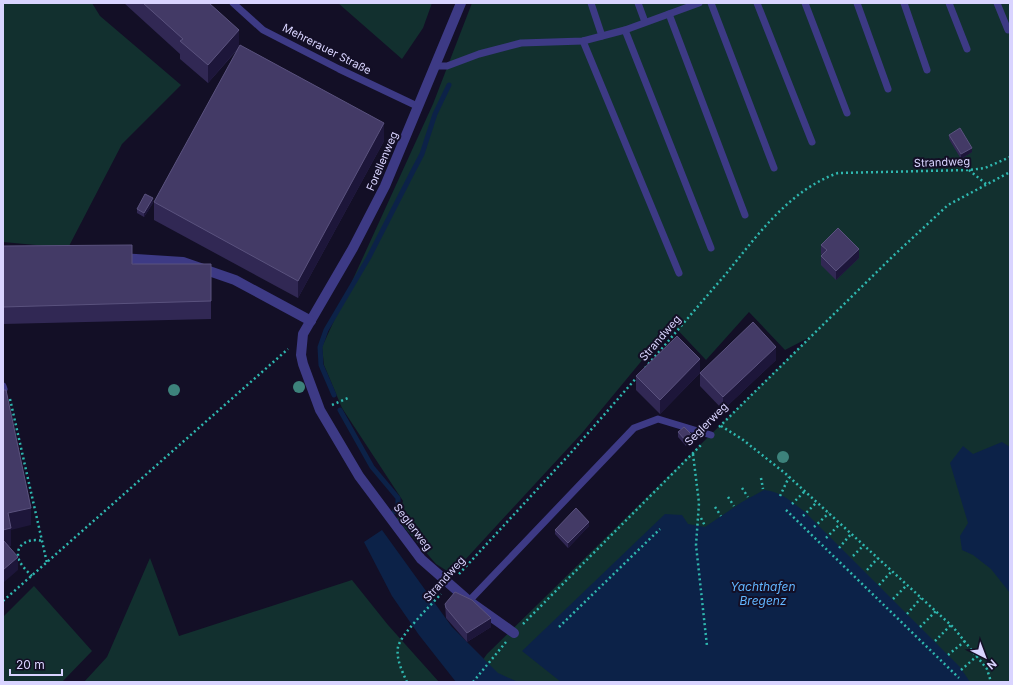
<svg xmlns="http://www.w3.org/2000/svg" width="1013" height="685" viewBox="0 0 1013 685" font-family="Inter,sans-serif">
<style>
.green{fill:#12302f}
.water{fill:#0c2248}
.lines{fill:none;stroke-linecap:round;stroke-linejoin:round}
.stream{stroke:#0c2248;stroke-width:5}
.path{stroke:#2fb8b0;stroke-width:2.5;stroke-dasharray:2 3;stroke-linecap:butt}
.lane{stroke:#3d3a85;stroke-width:7}
.street{stroke:#3d3a85;stroke-width:10}
.tree{fill:#3d827b}
.wall{fill:#312854}
.shaded-wall{fill:#1d163a}
.building{fill:#433a66;stroke:#5a527e}
.labels{text-anchor:middle;stroke-width:4;stroke-linejoin:round;paint-order:stroke}
.street-label{font-size:11px;fill:#d9d4ff;stroke:#130f26}
.water-label{font-size:12px;font-style:italic;fill:#62b6ff;stroke:#130f26}
</style>
<rect width="100%" height="100%" fill="#130f26"/>
<g class="green">
<polygon points="3,3 92,3 100,16 181,85 122,144 68,248 3,242"/>
<polygon points="338,3 432,3 423,28 402,59"/>
<polygon points="472,3 1010,3 1010,682 467,682 487,654 810,337 785,350 749,312 706,360 672,324 582,433 452,574 436,564 397,519 403,501 342,408 324,365 322,347 433,104"/>
<polygon points="150,558 179,636 352,580 388,625 439,682 84,682 107,657"/>
<polygon points="34,586 92,651 62,682 3,682 3,617"/>
</g>
<g class="water">
<polygon points="1002,442 1010,447 1010,593 991,569 973,555 962,550 960,536 968,523 950,463 963,446 973,454"/>
<path d="M 764,490 C 780,491 792,502 805,512 L 960,667 L 970,682 L 561,682 L 522,651 L 665,514 L 682,515 L 688,524 L 705,527 L 742,502 Z"/>
<polygon points="382,530 452,627 498,673 518,682 456,682 419,635 392,596 364,542"/>
</g>
<g class="lines">
<g class="stream">
<polyline points="334,395 321,365 320,347 326,330 369,257 412,173 422,154 435,114 449,85"/>
<polyline points="340,410 372,467 398,498 398,505 394,512"/>
</g>
<g class="path">
<polyline points="969,170 986,184"/>
<path d="M 645,368 C 672,337 698,306 725,275 C 757,236 789,190 838,173 L 969,170 L 985,168 L 1010,157"/>
<polyline points="10,399 47,563"/>
<polyline points="332,405 348,398"/>
<polyline points="721,426 742,439 786,474 953,627 987,669 991,682"/>
<polyline points="719,427 892,257 948,205 1010,172"/>
<polyline points="693,454 699,503 696,545 707,646"/>
<polyline points="761,478 763,489"/>
<polyline points="742,488 748,497"/>
<polyline points="780,496 789,477"/>
<polyline points="728,497 734,506"/>
<polyline points="792,504 805,491"/>
<polyline points="715,507 721,516"/>
<polyline points="786,510 959,678"/>
<polyline points="803,516 817,502"/>
<polyline points="701,518 705,526"/>
<polyline points="814,527 829,513"/>
<polyline points="826,538 840,524"/>
<polyline points="839,548 851,534"/>
<polyline points="853,556 864,545"/>
<polyline points="867,570 878,558"/>
<polyline points="459,574 568,456 638,376"/>
<path d="M 32,576 C 27,571 18,563 18,555 C 17,542 33,538 42,541"/>
<polyline points="879,585 892,571"/>
<polyline points="893,599 907,585"/>
<polyline points="3,601 288,349"/>
<polyline points="907,614 921,598"/>
<polyline points="523,624 701,445"/>
<polyline points="559,627 660,529"/>
<polyline points="920,627 936,611"/>
<polyline points="935,641 951,625"/>
<polyline points="948,655 965,641"/>
<polyline points="961,670 977,656"/>
<path d="M 407,682 C 402,671 396,659 398,647 C 401,634 431,605 441,594"/>
<polyline points="473,682 506,642"/>
</g>
<g class="lane">
<polyline points="233,3 263,30 339,69 417,106"/>
<polyline points="591,3 602,36"/>
<polyline points="638,3 645,22"/>
<polyline points="711,3 774,168"/>
<polyline points="757,3 812,142"/>
<polyline points="805,3 847,113"/>
<polyline points="857,3 888,89"/>
<polyline points="904,3 927,70"/>
<polyline points="949,3 967,49"/>
<polyline points="997,3 1008,30"/>
<polyline points="669,14 745,215"/>
<polyline points="625,30 711,248"/>
<polyline points="583,41 679,273"/>
<polyline points="435,66 447,66 479,54 521,43 583,41 625,30 699,3"/>
<polyline points="3,386 4,389"/>
<polyline points="469,601 634,428 658,419 711,435"/>
</g>
<g class="street">
<polyline points="461,3 385,186 353,248 303,334 301,355 303,364 320,410 359,476 421,559 469,601 514,633"/>
<polyline points="120,258 183,262 235,280 311,321"/>
</g>
</g>
<g class="tree">
<circle cx="299" cy="387" r="6"/>
<circle cx="174" cy="390" r="6"/>
<circle cx="783" cy="457" r="6"/>
</g>
<g class="wall">
<polygon points="124,3 209,3 239,46 384,141 298,298 154,220 154,202 238,49 208,83 180,59 180,54"/>
<polygon points="949,135 972,152 961,159 949,139"/>
<polygon points="153,203 144,217 137,213 137,209"/>
<polygon points="821,245 859,258 836,280 821,265 821,256 822,255 821,254"/>
<polygon points="3,246 132,264 211,264 211,319 3,324"/>
<polygon points="776,360 723,410 700,386 700,373 660,414 636,390 636,376 700,372"/>
<polygon points="678,432 692,440 686,446 678,437"/>
<polygon points="589,526 568,548 555,534 555,530"/>
<polygon points="445,604 491,627 467,642 446,618"/>
</g>
<g class="shaded-wall">
<polygon points="239,30 239,47 208,83 208,65"/>
<polygon points="384,123 384,141 298,298 298,281"/>
<polygon points="972,148 972,152 961,159 961,154"/>
<polygon points="153,198 153,203 144,217 144,213"/>
<polygon points="859,249 859,258 836,280 836,271"/>
<polygon points="776,347 776,360 723,410 723,397"/>
<polygon points="700,359 700,373 660,414 660,400"/>
<polygon points="692,435 692,440 686,446 686,441"/>
<polygon points="31,508 31,525 11,530 11,546 3,548 3,530 8,513"/>
<polygon points="589,522 589,526 568,548 568,543"/>
<polygon points="18,557 18,570 3,583 3,570"/>
<polygon points="491,618 491,627 467,642 467,633"/>
</g>
<g class="building">
<polygon points="143,3 209,3 239,30 208,65 180,41 183,39"/>
<polygon points="240,45 384,123 298,281 154,202"/>
<polygon points="960,128 972,148 961,154 949,135"/>
<polygon points="145,194 153,198 144,213 137,209"/>
<polygon points="838,228 859,249 836,271 821,256 827,250 821,245"/>
<polygon points="132,245 132,264 211,264 211,301 3,307 3,246"/>
<polygon points="753,322 776,347 723,397 700,373"/>
<polygon points="677,336 700,359 660,400 636,376"/>
<polygon points="3,390 6,390 31,508 8,513 11,528 3,530"/>
<polygon points="684,427 692,435 686,441 678,432"/>
<polygon points="576,508 589,522 568,543 555,530"/>
<polygon points="4,541 18,557 3,570 3,542"/>
<polygon points="455,592 472,600 491,618 467,633 446,608 445,604"/>
</g>
<g class="labels">
<g class="street-label">
<text transform="translate(327 49) rotate(27)" y="4">Mehrerauer Straße</text>
<text transform="translate(382 161) rotate(-67)" y="4">Forellenweg</text>
<text transform="translate(942 162) rotate(-2)" y="4">Strandweg</text>
<text transform="translate(660 338) rotate(-49)" y="4">Strandweg</text>
<text transform="translate(706 424) rotate(-45)" y="4">Seglerweg</text>
<text transform="translate(413 527) rotate(53)" y="4">Seglerweg</text>
<text transform="translate(444 579) rotate(-48)" y="4">Strandweg</text>
</g>
<g class="water-label">
<text x="763" y="591">Yachthafen<tspan x="763" dy="14">Bregenz</tspan></text>
</g>
</g>
<rect width="1013" height="685" fill="none" stroke="#d9d4ff" stroke-width="8"/>
<g transform="translate(985 657) rotate(138)" stroke="#130f26" stroke-width="3" paint-order="stroke">
<path d="M0-3L7 15L0 10L-7 15Z" fill="#d9d4ff"/>
<text y="-6" font-size="11" font-weight="bold" text-anchor="middle" fill="#d9d4ff">N</text>
</g>
<path d="M10 669v6h52v-6" fill="none" stroke="#d9d4ff" stroke-width="2"/>
<text x="16" y="669" font-size="12" fill="#d9d4ff" stroke="#130f26" stroke-width="3" paint-order="stroke">20 m</text>
</svg>
